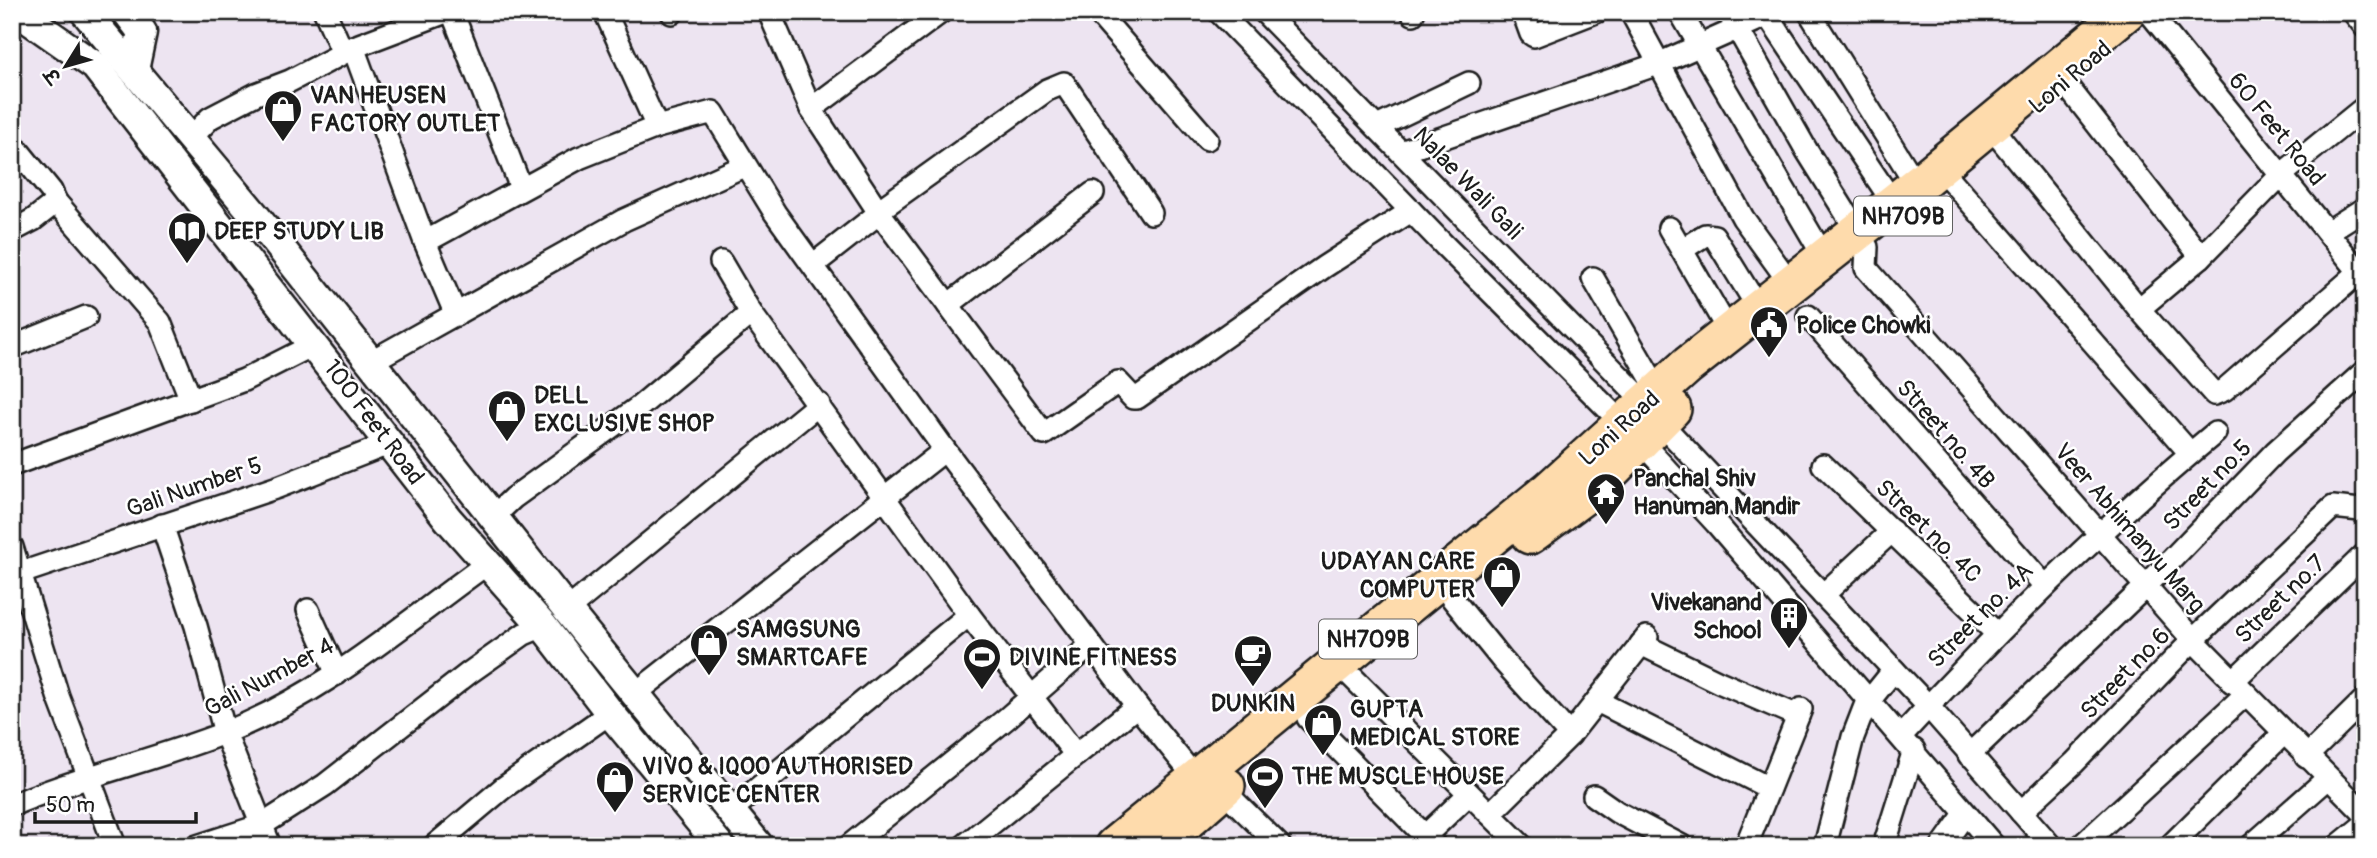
<svg xmlns="http://www.w3.org/2000/svg" width="2377" height="858" viewBox="0 0 2377 858" font-family="Pangolin,'Playpen Sans Deva',sans-serif">
<style>
.lines{fill:none;stroke-linecap:round;stroke-linejoin:round}
.street-casing{stroke:#1c1c1c;stroke-width:26}
.secondary-casing{stroke:#1c1c1c;stroke-width:33}
.highway-casing{stroke:#1c1c1c;stroke-width:42}
.street{stroke:#fff;stroke-width:21}
.secondary{stroke:#fff;stroke-width:28}
.highway{stroke:#fedbac;stroke-width:37}
.labels{text-anchor:middle;stroke-width:5;stroke-linejoin:round;paint-order:stroke}
.shield{fill:#fff;stroke:#606060;stroke-width:2}
.shield-label{font-size:23px;font-weight:bold;fill:#1c1c1c}
.street-label{font-size:24px;fill:#1c1c1c;stroke:#fff}
.poi-label{font-size:24px;font-weight:bold;fill:#1c1c1c;stroke:#fff;text-anchor:start}
</style>
<rect width="100%" height="100%" fill="#ede4f1"/>
<filter id="ink" filterUnits="userSpaceOnUse"><feTurbulence type="fractalNoise" baseFrequency=".0143" numOctaves="2"/><feDisplacementMap in="SourceGraphic" scale="14" xChannelSelector="R" yChannelSelector="G"/><feConvolveMatrix kernelMatrix="1 2 1 2 8 2 1 2 1" color-interpolation-filters="sRGB"/></filter>
<g filter="url(#ink)">
<g class="lines">
<defs>
<g id="street">
<polyline points="325,12 343,53"/>
<polyline points="452,12 521,188"/>
<polyline points="605,12 657,127"/>
<polyline points="769,12 811,109 878,211 1044,434 1118,382 1133,398 1137,398 1324,267 1411,211"/>
<polyline points="1097,12 1207,139"/>
<polyline points="1219,12 1445,246 1641,442 1716,523 1994,846"/>
<polyline points="1264,12 1634,391 1655,417 1928,706 2051,846"/>
<polyline points="1412,12 1413,14"/>
<polyline points="1523,12 1531,34 1534,36 1596,12"/>
<polyline points="1631,12 1743,218 1790,283"/>
<polyline points="1680,12 1824,257"/>
<polyline points="1728,12 1807,151 1867,247 1866,268 2193,640 2365,814"/>
<polyline points="1765,12 1892,201"/>
<polyline points="1809,12 1916,184"/>
<polyline points="2149,12 2365,279"/>
<polyline points="2353,12 2365,27"/>
<polyline points="672,13 672,12"/>
<polyline points="353,47 425,242 456,315"/>
<polyline points="2064,82 2201,257"/>
<polyline points="811,109 941,12"/>
<polyline points="1377,127 1469,83"/>
<polyline points="192,137 210,118 256,94 290,81 359,45 446,12"/>
<polyline points="1999,137 2139,309 2214,394 2224,390 2365,267"/>
<polyline points="12,143 51,191 56,202 33,220 12,231"/>
<polyline points="1401,152 1658,64 1775,12"/>
<polyline points="1949,178 2190,453"/>
<polyline points="56,202 160,322 191,400"/>
<polyline points="1669,228 1729,332"/>
<polyline points="2327,232 2365,208"/>
<polyline points="425,242 579,158 657,127 713,112 775,213 945,450 1137,706 1202,786"/>
<polyline points="1683,249 1705,235 1714,236 1759,309"/>
<polyline points="721,262 751,313 969,615 1076,755 1137,706"/>
<polyline points="813,265 878,214 878,211 1047,90 1064,83 1151,213"/>
<polyline points="1593,278 1659,392"/>
<polyline points="948,305 1093,193"/>
<polyline points="2139,309 2201,257 2281,175 2365,107"/>
<polyline points="1808,316 2045,586"/>
<polyline points="12,347 86,317"/>
<polyline points="370,362 624,220 744,166"/>
<polyline points="12,465 244,380 315,344"/>
<polyline points="1823,465 1997,634"/>
<polyline points="493,517 513,498 639,407 751,313"/>
<polyline points="162,525 196,626 225,733 270,846"/>
<polyline points="12,547 58,696 115,846"/>
<polyline points="12,576 278,487 391,443"/>
<polyline points="1823,595 1892,531"/>
<polyline points="1451,597 1502,660 1570,735"/>
<polyline points="308,610 337,674"/>
<polyline points="567,610 819,404"/>
<polyline points="1641,644 1719,682 1798,716"/>
<polyline points="1338,663 1522,846"/>
<polyline points="2232,682 2365,554"/>
<polyline points="636,693 945,450"/>
<polyline points="1597,701 1769,788"/>
<polyline points="1308,718 1435,846"/>
<path d="M 1901,736 C 1999,629 2103,526 2215,433"/>
<polyline points="1969,755 2146,586 2275,452 2365,371"/>
<polyline points="2306,757 2365,699"/>
<polyline points="1222,789 1280,846"/>
<polyline points="1594,796 1617,812 1682,846"/>
<path d="M 12,805 C 81,776 155,760 224,733 C 323,695 403,624 488,563"/>
<polyline points="730,811 969,615"/>
<polyline points="2021,812 2074,763 2193,640 2333,507 2360,510 2365,506"/>
<polyline points="1490,814 1570,735 1647,637"/>
<polyline points="1426,835 1469,794"/>
<polyline points="197,846 262,825 325,785 469,673 524,634 543,626"/>
<polyline points="434,846 503,788 610,713"/>
<polyline points="849,846 1006,719 1091,645"/>
<polyline points="964,846 1076,755"/>
<polyline points="1746,846 1801,709"/>
<polyline points="1825,846 1853,737 1865,706 1894,670"/>
<polyline points="1884,846 1914,750"/>
<polyline points="1942,846 1965,814"/>
<polyline points="2081,846 2245,695"/>
<polyline points="2170,846 2283,734"/>
<polyline points="2251,846 2327,779"/>
<polyline points="2338,846 2365,824"/>
</g>
<g id="secondary">
<polyline points="18,12 95,66 448,519 543,626 610,713 720,846"/>
<polyline points="85,12 253,213 567,610 759,846"/>
<polyline points="127,12 142,32 134,70"/>
</g>
<g id="highway">
<polyline points="1530,535 1594,488 1672,409"/>
<polyline points="1114,846 1549,490 1687,366 1923,180 2126,12"/>
<polyline points="1158,846 1226,786"/>
</g>
</defs>
<use href="#street" class="street-casing"/>
<use href="#secondary" class="secondary-casing"/>
<use href="#highway" class="highway-casing"/>
<use href="#street" class="street"/>
<use href="#secondary" class="secondary"/>
<use href="#highway" class="highway"/>
</g>
</g>
<defs>
<symbol id="shop-pin" viewBox="-11 -11 22 30"><path d="M0 17L-7.5 6A9.5 9.5 0 1 1 7.5 6Z" fill="#1c1c1c" stroke="#fff"/><path d="M-5-2.5h2.3a2.7 3.5 0 0 1 5.4 0H5L5.5 6h-11ZM-1.5-2.5h3a1.5 2.3 0 0 0-3 0Z" fill="#fff"/></symbol>
<symbol id="library-pin" viewBox="-11 -11 22 30"><path d="M0 17L-7.5 6A9.5 9.5 0 1 1 7.5 6Z" fill="#1c1c1c" stroke="#fff"/><path d="M-6-4Q-3-5.5-.7-3.5V5Q-3 3-6 4ZM6-4Q3-5.5 .7-3.5V5Q3 3 6 4Z" fill="#fff"/></symbol>
<symbol id="civic-pin" viewBox="-11 -11 22 30"><path d="M0 17L-7.5 6A9.5 9.5 0 1 1 7.5 6Z" fill="#1c1c1c" stroke="#fff"/><path d="M-.6-6.5H3V-4.5H.6V-3L4-1V1h2V6H-6V1h2V-1L-.6-3ZM-1.2 2.5V6h2.4V2.5Z" fill="#fff"/></symbol>
<symbol id="temple-pin" viewBox="-11 -11 22 30"><path d="M0 17L-7.5 6A9.5 9.5 0 1 1 7.5 6Z" fill="#1c1c1c" stroke="#fff"/><path d="M0-6L5-2H3V0L6.5 2.5H4V6H1.5V3h-3V6H-4V2.5H-6.5L-3 0V-2H-5Z" fill="#fff"/></symbol>
<symbol id="building-pin" viewBox="-11 -11 22 30"><path d="M0 17L-7.5 6A9.5 9.5 0 1 1 7.5 6Z" fill="#1c1c1c" stroke="#fff"/><path d="M-4-6H4V6H1V3H-1V6H-4ZM-2.5-4.3h1.7v1.8h-1.7ZM.8-4.3h1.7v1.8H.8ZM-2.5-1h1.7V.8h-1.7ZM.8-1h1.7V.8H.8Z" fill="#fff"/></symbol>
<symbol id="cafe-pin" viewBox="-11 -11 22 30"><path d="M0 17L-7.5 6A9.5 9.5 0 1 1 7.5 6Z" fill="#1c1c1c" stroke="#fff"/><path d="M-5.5-4.5H6V0H3Q3 3.5 0 3.5H-2.5Q-5.5 3.5-5.5 0ZM3-3.2v2h1.7v-2ZM-6 4.5H4V6H-6Z" fill="#fff"/></symbol>
<symbol id="stadium-pin" viewBox="-11 -11 22 30"><path d="M0 17L-7.5 6A9.5 9.5 0 1 1 7.5 6Z" fill="#1c1c1c" stroke="#fff"/><path d="M0-5a6.5 5 0 1 0 0 10a6.5 5 0 1 0 0-10ZM-3.5-1.8h7v3.6h-7Z" fill="#fff"/></symbol>
</defs>
<g fill-rule="evenodd">
<use href="#shop-pin" x="261" y="87" width="44" height="60"/>
<use href="#library-pin" x="165" y="209" width="44" height="60"/>
<use href="#civic-pin" x="1747" y="303" width="44" height="60"/>
<use href="#shop-pin" x="485" y="387" width="44" height="60"/>
<use href="#temple-pin" x="1584" y="470" width="44" height="60"/>
<use href="#shop-pin" x="1480" y="553" width="44" height="60"/>
<use href="#building-pin" x="1767" y="594" width="44" height="60"/>
<use href="#shop-pin" x="687" y="621" width="44" height="60"/>
<use href="#cafe-pin" x="1231" y="632" width="44" height="60"/>
<use href="#stadium-pin" x="960" y="635" width="44" height="60"/>
<use href="#shop-pin" x="1301" y="701" width="44" height="60"/>
<use href="#stadium-pin" x="1243" y="754" width="44" height="60"/>
<use href="#shop-pin" x="593" y="758" width="44" height="60"/>
</g>
<g class="labels">
<g class="shield">
<rect x="1854" y="196.5" width="98" height="39" rx="5"/>
<rect x="1319" y="619.5" width="98" height="39" rx="5"/>
</g>
<g class="shield-label">
<text x="1903" y="224">NH709B</text>
<text x="1368" y="647">NH709B</text>
</g>
<g class="street-label">
<text transform="translate(2070 77) rotate(-40)" y="8">Loni Road</text>
<text transform="translate(2277 129) rotate(51)" y="8">60 Feet Road</text>
<text transform="translate(1468 183) rotate(46)" y="8">Nalae Wali Gali</text>
<text transform="translate(374 422) rotate(53)" y="8">100 Feet Road</text>
<text transform="translate(1619 428) rotate(-42)" y="8">Loni Road</text>
<text transform="translate(1946 434) rotate(49)" y="8">Street no. 4B</text>
<text transform="translate(2207 485) rotate(-46)" y="8">Street no.5</text>
<text transform="translate(194 487) rotate(-19)" y="8">Gali Number 5</text>
<text transform="translate(2130 528) rotate(49)" y="8">Veer Abhimanyu Marg</text>
<text transform="translate(1929 531) rotate(44)" y="8">Street no. 4C</text>
<text transform="translate(2280 599) rotate(-44)" y="8">Street no.7</text>
<text transform="translate(1980 615) rotate(-45)" y="8">Street no. 4A</text>
<text transform="translate(2125 673) rotate(-46)" y="8">Street no.6</text>
<text transform="translate(269 677) rotate(-28)" y="8">Gali Number 4</text>
</g>
<g class="poi-label">
<text x="310" y="103">VAN HEUSEN<tspan x="310" dy="28">FACTORY OUTLET</tspan></text>
<text x="214" y="239">DEEP STUDY LIB</text>
<text x="1796" y="333">Police Chowki</text>
<text x="534" y="403">DELL<tspan x="534" dy="28">EXCLUSIVE SHOP</tspan></text>
<text x="1633" y="486">Panchal Shiv<tspan x="1633" dy="28">Hanuman Mandir</tspan></text>
<text x="1475" y="569" text-anchor="end">UDAYAN CARE<tspan x="1475" dy="28">COMPUTER</tspan></text>
<text x="1762" y="610" text-anchor="end">Vivekanand<tspan x="1762" dy="28">School</tspan></text>
<text x="736" y="637">SAMGSUNG<tspan x="736" dy="28">SMARTCAFE</tspan></text>
<text x="1009" y="665">DIVINE FITNESS</text>
<text x="1253" y="711" text-anchor="middle">DUNKIN</text>
<text x="1350" y="717">GUPTA<tspan x="1350" dy="28">MEDICAL STORE</tspan></text>
<text x="642" y="774">VIVO &amp; IQOO AUTHORISED<tspan x="642" dy="28">SERVICE CENTER</tspan></text>
<text x="1292" y="784">THE MUSCLE HOUSE</text>
</g>
</g>
<rect width="2377" height="858" fill="none" stroke="#fff" stroke-width="42"/>
<rect x="21" y="21" width="2335" height="816" fill="none" stroke="#1c1c1c" stroke-width="2.5" filter="url(#ink)"/>
<g transform="translate(66 66) rotate(233)" stroke="#ffffff" stroke-width="5" paint-order="stroke">
<path d="M0-5L12 26L0 18L-12 26Z" fill="#1c1c1c"/>
<text y="-10" font-size="19" font-weight="bold" text-anchor="middle" fill="#1c1c1c">उ</text>
</g>
<path d="M35 812v10h161v-10" fill="none" stroke="#1c1c1c" stroke-width="3.5"/>
<text x="46" y="812" font-size="21" fill="#1c1c1c" stroke="#ffffff" stroke-width="5" paint-order="stroke">50 m</text>
</svg>
